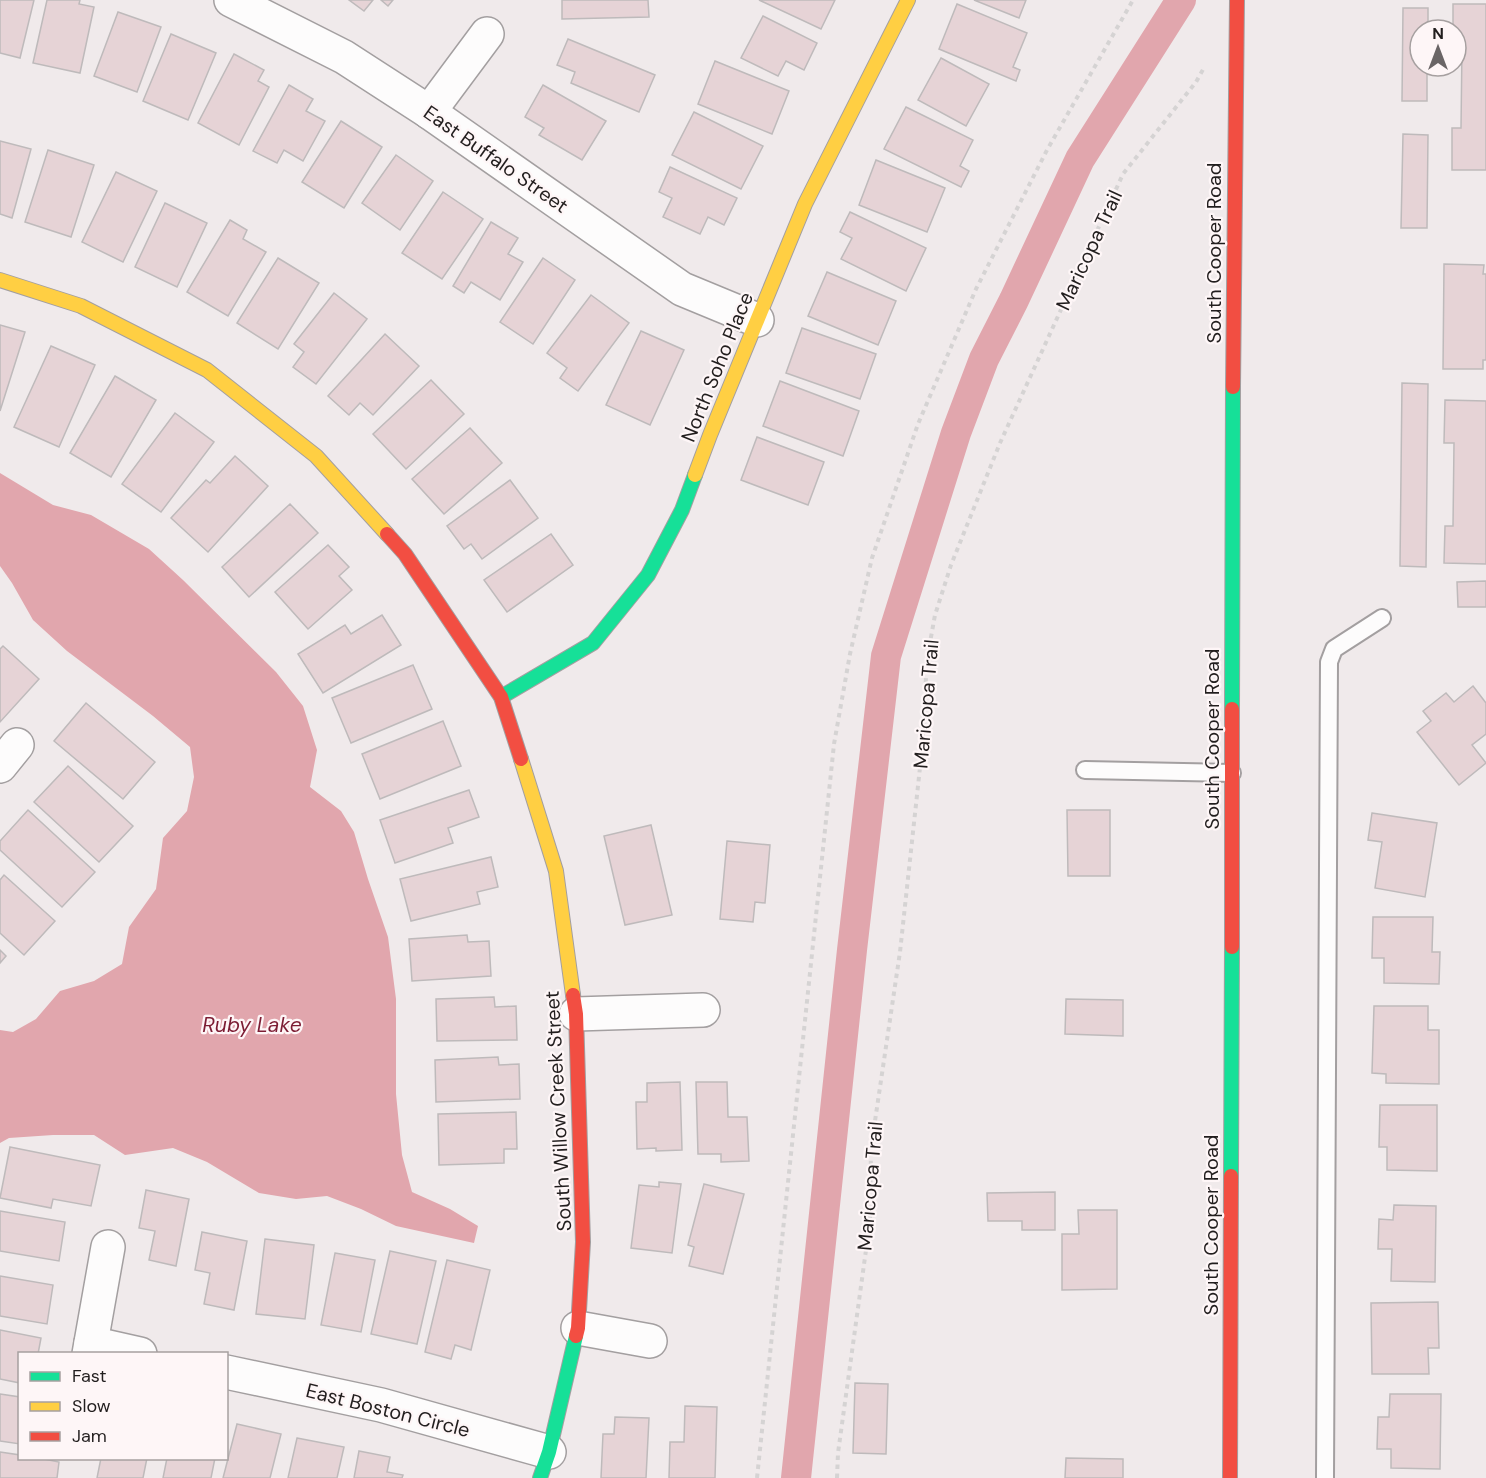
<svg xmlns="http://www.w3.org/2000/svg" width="1486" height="1478" viewBox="0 0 1486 1478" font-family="'DM Sans',sans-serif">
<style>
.water{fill:#e1a6ad}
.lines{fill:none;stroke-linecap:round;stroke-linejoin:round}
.canal{stroke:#e1a6ad;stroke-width:30}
.building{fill:#e6d3d6;stroke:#bebabb;stroke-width:1.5}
.lane-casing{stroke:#a39fa0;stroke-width:20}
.street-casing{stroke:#a39fa0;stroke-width:36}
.fast-casing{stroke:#a39fa0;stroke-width:16}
.slow-casing{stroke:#a39fa0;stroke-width:16}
.jam-casing{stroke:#a39fa0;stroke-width:16}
.path{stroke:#d5d3d3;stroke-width:4;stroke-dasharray:4.5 4.5;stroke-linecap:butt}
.lane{stroke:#fdfcfc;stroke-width:16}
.street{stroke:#fdfcfc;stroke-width:33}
.fast{stroke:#16e098;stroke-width:14}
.slow{stroke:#ffcf43;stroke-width:14}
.jam{stroke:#f24e42;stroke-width:14}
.labels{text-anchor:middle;stroke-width:4.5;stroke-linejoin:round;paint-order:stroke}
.street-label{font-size:20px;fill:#221e1e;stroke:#fef6f7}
.water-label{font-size:21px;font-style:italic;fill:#7c1c33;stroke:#fef6f7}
</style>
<rect width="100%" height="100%" fill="#f0eaeb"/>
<polygon class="water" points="0,473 53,505 91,515 149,549 183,580 276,672 303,706 317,750 310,787 341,811 354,832 368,879 388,937 396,999 396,1094 402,1155 412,1192 450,1209 478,1226 474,1243 396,1226 361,1209 327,1196 296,1199 259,1193 207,1162 173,1148 125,1155 94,1135 53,1135 9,1138 0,1143 0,1030 13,1032 36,1019 60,991 94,981 122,964 129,927 156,889 163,838 187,811 194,777 190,747 153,716 67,651 33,620 12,583 0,566"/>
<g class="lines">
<polyline class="canal" points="796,1478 852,950 886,656 956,433 984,359 1014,300 1080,159 1181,0"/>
</g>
<g class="building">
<polygon points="0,0 34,0 20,58 0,53"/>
<polygon points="47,0 80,0 79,4 94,7 80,73 33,63"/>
<polygon points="349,0 373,0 364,11"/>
<polygon points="381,0 393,0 388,6"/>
<polygon points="562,0 648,0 649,17 562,19"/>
<polygon points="759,0 835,0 821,29"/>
<polygon points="974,0 1026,0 1019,18"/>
<polygon points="957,4 1027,33 1013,67 1020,70 1016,81 939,49"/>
<polygon points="1453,4 1486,4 1486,170 1452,170 1452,128 1461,128 1462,47 1456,47 1456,30 1453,30"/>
<polygon points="1403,8 1428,8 1428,30 1420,30 1420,66 1427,66 1427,101 1402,101"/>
<polygon points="118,12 161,27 137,92 94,76"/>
<polygon points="763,16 817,43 804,70 786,61 778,76 741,58"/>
<polygon points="171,34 216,53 188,120 143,101"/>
<polygon points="568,39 655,75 639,112 571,83 575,72 557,65"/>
<polygon points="234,54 264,70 258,81 269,87 239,145 198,123"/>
<polygon points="941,58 989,84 966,126 918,100"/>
<polygon points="715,61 789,91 772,134 698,104"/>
<polygon points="289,85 313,99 306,111 325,121 303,161 284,150 277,163 253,151"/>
<polygon points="543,85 606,121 582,160 539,135 544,128 525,117"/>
<polygon points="906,107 973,140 960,166 969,171 961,187 884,149"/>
<polygon points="694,112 763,146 741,189 672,155"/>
<polygon points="341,121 382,147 344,208 302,182"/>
<polygon points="1403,134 1428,135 1427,228 1401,228"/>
<polygon points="0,141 31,149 12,218 0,214"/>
<polygon points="48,150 94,165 71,237 25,222"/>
<polygon points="396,155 433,181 400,230 362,203"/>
<polygon points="876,160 945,188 927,232 859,205"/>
<polygon points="670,167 737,198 724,225 708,217 700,234 663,217 672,198 659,192"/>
<polygon points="116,172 157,191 123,262 82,242"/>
<polygon points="443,192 483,219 442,279 402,253"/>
<polygon points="165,203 207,223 177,287 135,267"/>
<polygon points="850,212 926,248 906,291 841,259 852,238 840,232"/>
<polygon points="230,220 247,230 243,239 266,252 228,316 187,292"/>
<polygon points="491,222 518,238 508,254 523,262 500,300 471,282 464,293 453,286"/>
<polygon points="278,258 319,283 278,349 237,323"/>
<polygon points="543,258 575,280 533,344 500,322"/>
<polygon points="1444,264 1484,265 1483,274 1486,274 1486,360 1483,360 1483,369 1443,369"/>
<polygon points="827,272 896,301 878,345 808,316"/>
<polygon points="334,293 367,319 316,384 293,367 304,352 294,344"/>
<polygon points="591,295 629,323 578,391 560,378 567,368 547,353"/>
<polygon points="0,325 25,332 0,411"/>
<polygon points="802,328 876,354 860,399 786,373"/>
<polygon points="641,331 684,350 650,425 606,405"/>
<polygon points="385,334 419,366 373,415 360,403 349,415 328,396"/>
<polygon points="51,346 95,365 59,447 14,427"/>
<polygon points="115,376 156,400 111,477 70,453"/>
<polygon points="431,380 464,414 406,469 373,434"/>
<polygon points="780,381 859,411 843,456 763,426"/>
<polygon points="1402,383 1428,384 1426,567 1400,566"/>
<polygon points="1445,400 1486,401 1486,564 1444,563 1445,526 1453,526 1454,443 1444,443"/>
<polygon points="175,413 214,442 161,512 122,484"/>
<polygon points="470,428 502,463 444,514 412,479"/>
<polygon points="757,437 824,462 808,505 741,480"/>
<polygon points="235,456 268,486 208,552 171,518 206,480 210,483"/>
<polygon points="510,480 538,518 482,559 471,544 464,549 447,526"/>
<polygon points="290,504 318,533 249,597 222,567"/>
<polygon points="551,534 573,565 507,612 484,580"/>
<polygon points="328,545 349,567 339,576 352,590 308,629 275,592"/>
<polygon points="1486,581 1486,607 1458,607 1457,582"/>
<polygon points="382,615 401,645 323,693 298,654 345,625 351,634"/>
<polygon points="3,646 39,679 0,722 0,649"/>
<polygon points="413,665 432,709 351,743 332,698"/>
<polygon points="1473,686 1486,703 1486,734 1472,745 1486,763 1459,785 1417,732 1431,721 1423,711 1446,693 1454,702"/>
<polygon points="86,703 155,762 123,799 54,741"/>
<polygon points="443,721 461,766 380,799 362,754"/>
<polygon points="68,766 133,826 99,862 34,802"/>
<polygon points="469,790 479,817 448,828 453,843 395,863 380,820"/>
<polygon points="28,810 95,872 62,907 0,850 0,841"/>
<polygon points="1067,810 1110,810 1110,876 1068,876"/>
<polygon points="1372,813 1437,823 1425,897 1375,888 1382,842 1368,840"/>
<polygon points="651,825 672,915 625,925 604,836"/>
<polygon points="727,841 770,845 765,903 755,902 753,922 720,919"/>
<polygon points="491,857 498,887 477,892 480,904 411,921 400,879"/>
<polygon points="4,875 55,921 24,955 0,933 0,880"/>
<polygon points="1373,917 1433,917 1432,952 1440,952 1439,984 1384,983 1384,958 1372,958"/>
<polygon points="467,935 468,942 489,941 491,976 412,981 409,939"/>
<polygon points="0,950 6,956 0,963"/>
<polygon points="494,997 495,1007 516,1006 517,1040 437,1041 436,999"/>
<polygon points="1066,999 1123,1000 1123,1036 1065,1034"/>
<polygon points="1374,1006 1428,1006 1428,1030 1439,1030 1439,1084 1386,1083 1386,1074 1372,1073"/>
<polygon points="498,1057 499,1065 519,1064 520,1099 436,1102 435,1060"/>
<polygon points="680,1082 682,1150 656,1151 656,1148 637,1149 636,1102 647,1102 647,1083"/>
<polygon points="696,1082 727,1082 728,1117 747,1117 749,1161 721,1162 721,1154 698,1154"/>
<polygon points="1380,1105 1437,1105 1437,1171 1387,1170 1387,1147 1379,1147"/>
<polygon points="516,1112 517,1149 504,1149 504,1163 439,1165 438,1114"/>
<polygon points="10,1147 100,1165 91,1206 53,1199 51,1208 0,1198"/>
<polygon points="659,1182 681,1184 672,1253 631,1248 639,1185 659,1187"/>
<polygon points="704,1184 744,1194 723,1274 689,1266 694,1247 688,1245"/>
<polygon points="146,1190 189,1199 176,1266 149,1260 155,1231 139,1228"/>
<polygon points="1055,1192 1055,1230 1022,1230 1022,1221 988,1221 987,1193"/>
<polygon points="1394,1205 1436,1206 1435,1282 1391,1281 1392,1249 1378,1249 1379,1219 1393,1220"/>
<polygon points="1078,1210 1117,1210 1117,1289 1062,1290 1062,1234 1079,1234"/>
<polygon points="0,1211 65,1222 59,1261 0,1251"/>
<polygon points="202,1232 247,1241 234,1310 204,1304 210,1273 195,1270"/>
<polygon points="265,1239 314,1245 305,1319 256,1314"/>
<polygon points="390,1251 436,1261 417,1344 371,1334"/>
<polygon points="335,1253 375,1260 361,1332 321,1325"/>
<polygon points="447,1260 490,1270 471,1350 455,1345 451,1359 425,1352"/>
<polygon points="0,1276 53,1285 47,1324 0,1316"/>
<polygon points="1438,1302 1439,1348 1428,1348 1429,1374 1372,1374 1371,1303"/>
<polygon points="0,1330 41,1338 38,1354 20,1354 20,1383 0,1379"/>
<polygon points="855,1383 888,1384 886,1454 853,1453"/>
<polygon points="0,1394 20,1397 20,1444 0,1441"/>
<polygon points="1390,1394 1441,1394 1440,1469 1391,1468 1391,1449 1377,1449 1378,1417 1389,1417"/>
<polygon points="685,1406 717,1407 715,1478 669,1478 670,1442 684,1442"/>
<polygon points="615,1417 649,1418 646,1478 601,1478 603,1434 614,1434"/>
<polygon points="237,1424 281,1434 270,1478 223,1478"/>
<polygon points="297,1438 344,1447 337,1478 288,1478"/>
<polygon points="359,1451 390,1457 387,1472 403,1475 402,1478 354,1478"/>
<polygon points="0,1452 20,1455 20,1458 39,1458 59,1462 57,1478 0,1478"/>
<polygon points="101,1458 147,1458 143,1478 97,1478"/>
<polygon points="167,1458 215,1458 211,1478 163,1478"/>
<polygon points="1066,1458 1123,1459 1123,1478 1065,1478"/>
</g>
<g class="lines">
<defs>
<g id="lane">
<polyline points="1085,770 1232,773"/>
<polyline points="1325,1478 1329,662 1334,649 1382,618"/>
</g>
<g id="street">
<polyline points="231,0 344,57 429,112 682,289 757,320"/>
<polyline points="429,112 487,34"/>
<polyline points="0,766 17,745"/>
<polyline points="576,1014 703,1010"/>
<polyline points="578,1328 650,1341"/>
<polyline points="91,1343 140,1354"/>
<polyline points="89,1354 108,1247"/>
<polyline points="226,1372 381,1405 549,1452"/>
</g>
<g id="fast">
<polyline points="501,697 593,643 648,575 682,510 695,475"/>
<polyline points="1232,709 1233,387"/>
<polyline points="1231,1176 1232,947"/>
<polyline points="540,1478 549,1452 576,1336"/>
</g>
<g id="slow">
<polyline points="0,280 81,306 207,370 316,456 387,534"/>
<polyline points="695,475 710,435 805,204 908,0"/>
<polyline points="521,759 556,871 573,995"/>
</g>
<g id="jam">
<polyline points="1233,387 1237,0"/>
<polyline points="387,534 405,554 501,697 521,759"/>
<polyline points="1232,947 1232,709"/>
<polyline points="573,995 576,1014 583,1242 578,1328 576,1336"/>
<polyline points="1230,1478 1231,1176"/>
</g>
</defs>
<use href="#lane" class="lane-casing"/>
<use href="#street" class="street-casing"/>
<use href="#fast" class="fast-casing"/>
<use href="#slow" class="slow-casing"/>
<use href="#jam" class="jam-casing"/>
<g class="path">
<polyline points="757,1478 834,744 850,654 872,558 918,424 976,289 1047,150 1133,0"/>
<polyline points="837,1478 838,1453 870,1221 871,1148 900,952 922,749 927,659 935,615 951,565 1000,443 1123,174 1196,82 1205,66"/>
</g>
<use href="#lane" class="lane"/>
<use href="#street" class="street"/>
<use href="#fast" class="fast"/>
<use href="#slow" class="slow"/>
<use href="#jam" class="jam"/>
</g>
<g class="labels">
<g class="street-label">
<text transform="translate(496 159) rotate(35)" y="7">East Buffalo Street</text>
<text transform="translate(1089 250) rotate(-65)" y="7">Maricopa Trail</text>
<text transform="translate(1214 253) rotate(-90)" y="7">South Cooper Road</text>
<text transform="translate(717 367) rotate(-68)" y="7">North Soho Place</text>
<text transform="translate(926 704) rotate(-85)" y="7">Maricopa Trail</text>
<text transform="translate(1212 739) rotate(-90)" y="7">South Cooper Road</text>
<text transform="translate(558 1111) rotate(-93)" y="7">South Willow Creek Street</text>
<text transform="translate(870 1186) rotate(-85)" y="7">Maricopa Trail</text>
<text transform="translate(1211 1225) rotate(-90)" y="7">South Cooper Road</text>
<text transform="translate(388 1410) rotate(14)" y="7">East Boston Circle</text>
</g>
<g class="water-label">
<text x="252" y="1032">Ruby Lake</text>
</g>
</g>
<rect x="18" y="1352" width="210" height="108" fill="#fef6f7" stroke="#a6a0a0" stroke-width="1.5"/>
<rect x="30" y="1372" width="30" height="9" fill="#16e098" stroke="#a6a0a0" stroke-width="1.5"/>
<text x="72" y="1382" font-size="18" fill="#221e1e">Fast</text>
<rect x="30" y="1402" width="30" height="9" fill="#ffcf43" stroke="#a6a0a0" stroke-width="1.5"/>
<text x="72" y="1412" font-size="18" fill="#221e1e">Slow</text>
<rect x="30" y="1432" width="30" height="9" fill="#f24e42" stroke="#a6a0a0" stroke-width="1.5"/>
<text x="72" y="1442" font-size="18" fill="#221e1e">Jam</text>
<g transform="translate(1438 48)"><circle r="28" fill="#fef6f7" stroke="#a6a0a0" stroke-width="1.5"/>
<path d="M0-4.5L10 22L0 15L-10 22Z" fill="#6a6566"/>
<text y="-9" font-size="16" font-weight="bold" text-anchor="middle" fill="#221e1e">N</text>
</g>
</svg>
